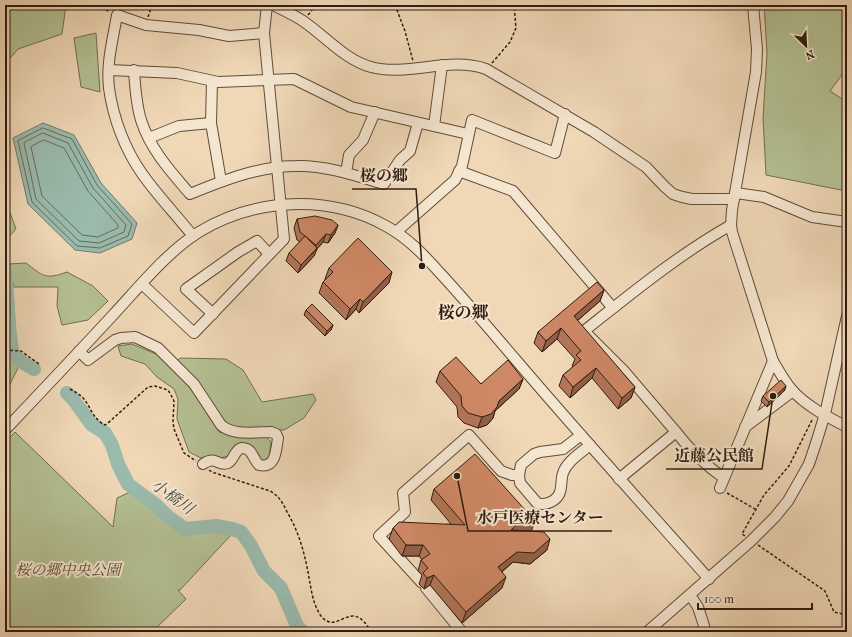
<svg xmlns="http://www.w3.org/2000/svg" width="852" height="637" viewBox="0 0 852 637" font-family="'IM FELL French Canon','Noto Serif JP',serif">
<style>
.green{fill:#b4c093;stroke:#726e52}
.water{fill:#9abaac;stroke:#707b6e}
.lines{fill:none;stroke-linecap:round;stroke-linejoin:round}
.shore{stroke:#656b5e;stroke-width:1}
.river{stroke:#9abaac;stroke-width:14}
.minor-casing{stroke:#604b3a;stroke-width:12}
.path{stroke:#301c10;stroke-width:1.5;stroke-dasharray:3 2;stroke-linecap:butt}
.minor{stroke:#f5e6d0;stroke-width:10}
.wall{fill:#b27558;stroke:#301c10}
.shaded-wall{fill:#915f47;stroke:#301c10}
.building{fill:#cf8866;stroke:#301c10}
.labels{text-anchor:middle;stroke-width:4;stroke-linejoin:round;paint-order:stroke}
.park-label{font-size:15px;font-style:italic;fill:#584d37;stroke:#f5e6d0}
.water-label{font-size:16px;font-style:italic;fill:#504b3f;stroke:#f5e6d0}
.quarter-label{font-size:17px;font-weight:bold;fill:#301c10;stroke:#f5e6d0}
.leader{fill:none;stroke:#301c10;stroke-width:1.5}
.callout-dot{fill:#301c10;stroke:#f5e6d0;stroke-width:1.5}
.callout-label{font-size:16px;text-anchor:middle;font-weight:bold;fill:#301c10;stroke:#f5e6d0;stroke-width:4;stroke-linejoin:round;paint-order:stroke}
</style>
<rect width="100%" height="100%" fill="#f0d8b7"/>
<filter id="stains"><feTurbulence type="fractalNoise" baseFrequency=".005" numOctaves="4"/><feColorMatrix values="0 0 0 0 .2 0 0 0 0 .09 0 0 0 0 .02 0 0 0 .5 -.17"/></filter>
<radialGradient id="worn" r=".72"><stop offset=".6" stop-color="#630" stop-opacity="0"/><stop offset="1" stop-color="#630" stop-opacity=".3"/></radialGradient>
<g class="green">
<polygon points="5,5 66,5 62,34 18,49 5,64"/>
<polygon points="764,5 847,5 847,68 830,91 847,102 847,185 841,190 766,175 763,118 767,53"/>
<polygon points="96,33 100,92 81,87 74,38"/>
<polygon points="5,199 16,229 5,241"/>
<path d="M 26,263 C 43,276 45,280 67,272 L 93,286 L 108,301 L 88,320 L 62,325 L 57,306 L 58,287 L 14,287 L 8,264 Z"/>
<path d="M 132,344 L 156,354 L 190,388 L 219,432 L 242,436 L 266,437 L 271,442 L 269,458 L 265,461 L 261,460 C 259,456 258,451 254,449 C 244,440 234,444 229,456 L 220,458 L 210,456 L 201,458 L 189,452 L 177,419 L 178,399 L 174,389 L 157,377 L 145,364 L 121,356 L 118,346 Z"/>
<polygon points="5,357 9,357 19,366 5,394"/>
<polygon points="180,358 226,359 243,370 262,402 313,394 316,400 304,418 284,430 235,427 225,422 176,362"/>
<polygon points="15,432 113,527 117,498 130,492 181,530 206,530 231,535 180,590 178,590 186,599 152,632 5,632 5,442"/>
</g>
<polygon class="water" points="43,123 74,135 101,183 137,223 132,239 100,253 75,250 28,204 13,138"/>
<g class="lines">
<g class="shore">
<polygon points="43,128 72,139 97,185 132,224 128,236 100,248 77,246 32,202 18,141"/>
<polygon points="43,133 68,143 93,188 126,225 124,232 99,243 79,241 36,199 24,143"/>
<polygon points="44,140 64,148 88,191 118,225 118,228 98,237 82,235 42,196 31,147"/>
</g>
<g class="river">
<path d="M 5,272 C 8,289 8,345 14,355 C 19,361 27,365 34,369"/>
<polyline points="67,393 73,399 91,424 105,433 112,445 118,464 128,484 156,505 167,516 185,529 216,526 232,529 241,532 250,544 264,571 281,588 297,626 303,632"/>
</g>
<defs>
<g id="minor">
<path d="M 273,5 C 283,10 294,15 303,21 C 325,36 345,60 371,67 C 409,77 448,56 486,69 L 594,132 L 646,167 L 665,187 L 673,194 L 682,197 L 692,199 L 734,199"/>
<path d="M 753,5 L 757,49 L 756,72 L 732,210 L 731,225 L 732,232 L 773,361 C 779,371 784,381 792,390 C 806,406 828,417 847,427"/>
<polyline points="109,70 177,73 218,82 294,79 351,107 468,134"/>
<path d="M 134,70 C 135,86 136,104 141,120 C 150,149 171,172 190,194 C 224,180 260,166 297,166 C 325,165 357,176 384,184 L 400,160 L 410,151 L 418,123"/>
<polyline points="212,81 211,123 221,181"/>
<polyline points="434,126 442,65"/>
<polyline points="149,138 179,126 211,123"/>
<polyline points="459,171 513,191 613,308"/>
<polyline points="346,173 349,155 363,140 375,112"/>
<polyline points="736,193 764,197 812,217 847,222"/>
<polyline points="396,232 455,180 462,166 472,120 555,153 565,114"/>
<path d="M 193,236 C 177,216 158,196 143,175 C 125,150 113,118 109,88 C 106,64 113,39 117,15 L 146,25 L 199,30 L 229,36 L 264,33"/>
<polyline points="142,284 194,333 284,239 264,33 267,5"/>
<polyline points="213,314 186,289 238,252 257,241 269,254"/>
<path d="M 79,351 L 88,360 L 115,340 L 121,338 L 135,337 L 158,348 L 194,384 L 221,425 C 233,436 255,432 271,432 L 276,434 L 278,438 C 276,450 276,469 259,465 C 252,458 253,448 241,448 C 234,451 234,460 228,463 C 218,467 216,455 203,464"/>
<polyline points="745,427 793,391"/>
<path d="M 5,430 C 41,392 77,354 113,315 C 139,287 167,252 199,232 C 255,198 328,194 386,226 C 408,238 424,255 440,273 C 466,301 491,331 516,360 C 579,434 644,506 709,579"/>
<path d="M 676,432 C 690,450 705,465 724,478"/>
<path d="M 581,435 L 563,449 L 540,452 L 534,454 L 521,465 L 519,475 L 520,483 L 537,503 C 546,506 557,501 560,492 C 562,486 561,478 563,473 C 567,461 581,453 590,445"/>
<path d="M 619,479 L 676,432 L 624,371 L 584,331 C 632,293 678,255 731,225"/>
<polyline points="720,488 773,361"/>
<polyline points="421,582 379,536 405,512 403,493 469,435 501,471 512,475 519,475"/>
<polyline points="426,588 462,632"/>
<polyline points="690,595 698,607 706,632"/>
<polyline points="647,632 751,541 775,517 788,501 809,464 816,443 825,414 847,316"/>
</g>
</defs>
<use href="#minor" class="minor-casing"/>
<g class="path">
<polyline points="97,5 110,12"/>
<polyline points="395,5 405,31 413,61"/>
<polyline points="308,15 316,5"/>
<polyline points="148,17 152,5"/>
<polyline points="492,63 510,42 516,28 514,5"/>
<polyline points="5,350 21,351 39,364"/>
<path d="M 70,389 C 75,392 80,394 84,399 C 91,408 93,419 105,425 L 108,423 L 148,387 L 155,386 L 168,390 L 171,395 L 174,401 L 173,422 L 174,429 L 184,453 L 196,461"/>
<path d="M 209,470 L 212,472 L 270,491 C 279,496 283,503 287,512 C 298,530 304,551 308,572 C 311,587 312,603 321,616 C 338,637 351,595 371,632"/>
<polyline points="727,493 755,509"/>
<polyline points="745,536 742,534 764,495 789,466 812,420"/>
<polyline points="758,545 825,591 834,612 847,615"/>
</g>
<use href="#minor" class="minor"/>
</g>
<g class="wall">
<polygon points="297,219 338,225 335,233 328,243 323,242 317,249 314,256 298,273 286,261 289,253 300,242 297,240 294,228"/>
<polygon points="329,268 389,283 359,313 356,309 346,320 319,293 323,282 325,280 325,279"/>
<polygon points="604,290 600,301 577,321 635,387 631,398 618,409 592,378 570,398 559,386 563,375 573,367 572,366 575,359 557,339 542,352 534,343 538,332"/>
<polygon points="306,310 333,325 331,330 325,336 304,315"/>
<polygon points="440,371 481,384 523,379 519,389 495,411 493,418 487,425 478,428 464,423 458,417 457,407 436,382"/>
<polygon points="786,386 784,391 767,407 761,401 763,396"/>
<polygon points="434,489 531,531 547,550 530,564 513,562 502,572 502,588 462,623 430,585 424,589 419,584 422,575 418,571 421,560 422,560 419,556 402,556 389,539 393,528 451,524 431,500"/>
</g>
<g class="shaded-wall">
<polygon points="338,225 335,233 328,243 331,235"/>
<polygon points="326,234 323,242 317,249 314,256 298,273 301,265 313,253 316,245"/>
<polygon points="392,272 389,283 359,313 363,302"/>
<polygon points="604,290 600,301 570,327 574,316"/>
<polygon points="360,299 356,309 346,320 350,309"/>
<polygon points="333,325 331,330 325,336 327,331"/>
<polygon points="561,328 557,339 542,352 546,341"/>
<polygon points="596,368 592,378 570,398 573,387"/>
<polygon points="523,379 519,389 495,411 493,418 487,425 478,428 482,417 499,401"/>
<polygon points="786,386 784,391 767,407 769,402"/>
<polygon points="635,387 631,398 618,409 622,398"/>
<polygon points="535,521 531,532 511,530 519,522"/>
<polygon points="550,539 547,550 530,564 513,562 494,578 498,567 517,552"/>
<polygon points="406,545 423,545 419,556 402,556"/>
<polygon points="434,575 430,585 424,589 427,578"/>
<polygon points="506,577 502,588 462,623 466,612"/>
</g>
<g class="building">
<polygon points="315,216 332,220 338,225 331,235 326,234 316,245 300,232 297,219"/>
<polygon points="305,236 317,248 301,265 289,253"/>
<polygon points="358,238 392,272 363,302 360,299 350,309 323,282 333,272 329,268"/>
<polygon points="597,282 604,290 574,316 635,387 622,398 596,368 573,387 563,375 581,360 576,355 581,351 561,328 546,341 538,332"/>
<polygon points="312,304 333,325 327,331 306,310"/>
<polygon points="456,357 481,384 508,360 523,379 499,401 497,407 491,414 482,417 468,413 462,406 461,396 440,371"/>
<polygon points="781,380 786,386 769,402 763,396"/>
<polygon points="475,454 535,521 519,522 511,530 544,532 550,539 534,553 517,552 498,567 506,577 466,612 434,575 427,578 423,573 428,568 421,560 430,554 423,545 406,545 393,528 399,522 465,525 434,489"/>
</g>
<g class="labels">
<g class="park-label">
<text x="68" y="575">桜の郷中央公園</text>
</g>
<g class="water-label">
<text transform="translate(173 496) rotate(36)" y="6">小橋川</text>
</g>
<g class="quarter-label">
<text x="463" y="318">桜の郷</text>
</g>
</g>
<path class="leader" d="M422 266L416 189H352M773 396L762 469H666M457 476L468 531H612"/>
<g class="callout-dot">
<circle cx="422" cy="266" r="4"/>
<circle cx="773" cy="396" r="4"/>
<circle cx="457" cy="476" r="4"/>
</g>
<g class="callout-label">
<text x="384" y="181">桜の郷</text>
<text x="714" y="461">近藤公民館</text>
<text x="540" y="523">水戸医療センター</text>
</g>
<rect width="852" height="637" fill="none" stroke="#f0d8b7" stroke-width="20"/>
<rect x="6" y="6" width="840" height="625" fill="none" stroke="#301c10" stroke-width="2"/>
<rect x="10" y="10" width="832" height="617" fill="none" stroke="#301c10"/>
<g transform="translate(806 46) rotate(156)" stroke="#f5e6d0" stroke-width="3" paint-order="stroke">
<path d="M0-3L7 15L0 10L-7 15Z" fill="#301c10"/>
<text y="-6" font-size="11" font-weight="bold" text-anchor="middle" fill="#301c10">N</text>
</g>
<path d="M698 603v6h114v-6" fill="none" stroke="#301c10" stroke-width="2"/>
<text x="704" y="603" font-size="12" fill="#301c10" stroke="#f5e6d0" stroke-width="3" paint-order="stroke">100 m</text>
<rect width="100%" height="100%" filter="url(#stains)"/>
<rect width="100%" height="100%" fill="url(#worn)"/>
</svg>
